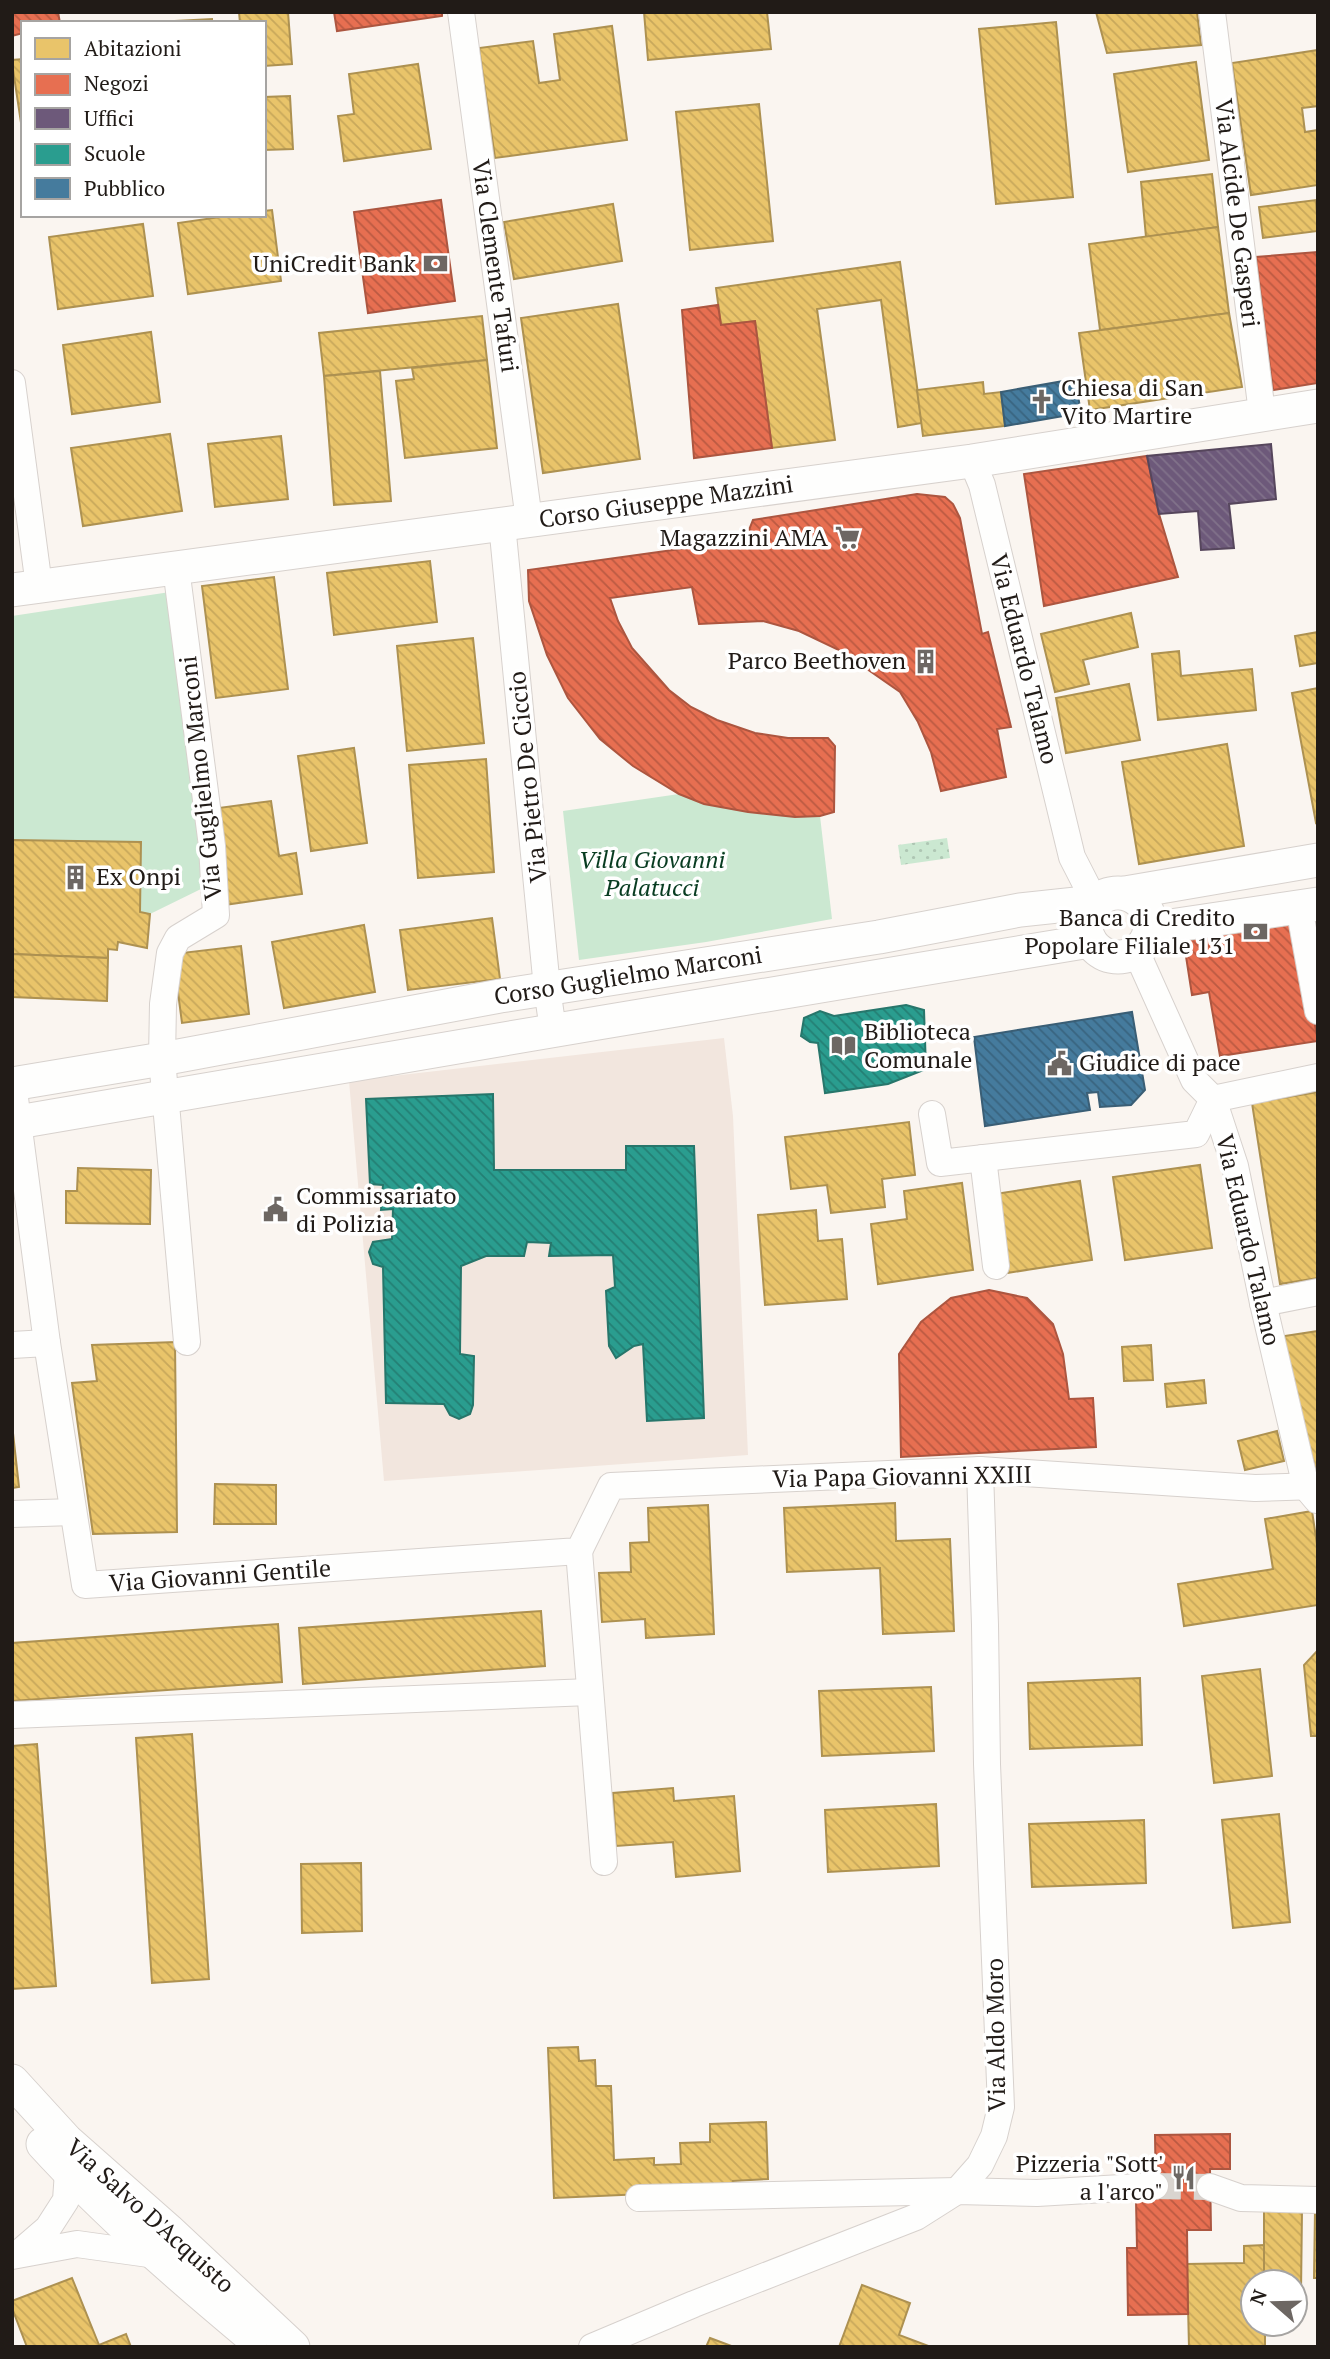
<svg xmlns="http://www.w3.org/2000/svg" width="1330" height="2359" viewBox="0 0 1330 2359" font-family="'PT Serif',serif">
<style>
.built{fill:#f2e6de}
.grass{fill:url(#grass-dots)}
.park{fill:#cbe8d1}
.homes{fill:url(#homes-back-hatch);stroke:#ad9151;stroke-width:2}
.shops{fill:url(#shops-back-hatch);stroke:#ac5640;stroke-width:2}
.offices{fill:url(#offices-back-hatch);stroke:#56465c;stroke-width:2}
.schools{fill:url(#schools-back-hatch);stroke:#27766b;stroke-width:2}
.public{fill:url(#public-back-hatch);stroke:#3a5e75;stroke-width:2}
.lines{fill:none;stroke-linecap:round;stroke-linejoin:round}
.minor-tunnel{stroke:#d9d4cf;stroke-width:26;stroke-dasharray:26 13;stroke-linecap:butt}
.minor-casing{stroke:#d7d1cd;stroke-width:28}
.tertiary-casing{stroke:#d7d1cd;stroke-width:35}
.minor{stroke:#fefefd;stroke-width:26}
.tertiary{stroke:#fefefd;stroke-width:33}
.labels{text-anchor:middle;stroke-width:7;stroke-linejoin:round;paint-order:stroke}
.street-label{font-size:24px;fill:#211b17;stroke:#fff}
.poi-label{font-size:24px;fill:#211b17;stroke:#fff;text-anchor:end}
.park-label{font-size:24px;font-style:italic;fill:#083c21;stroke:#fff}
</style>
<defs>
<pattern id="grass-dots" width="8" height="8" patternUnits="userSpaceOnUse" patternTransform="scale(1.75)"><rect width="8" height="8" fill="#cbe8d1"/><path d="M2 2h.1M6 6h.1" fill="none" stroke="#aec6b3" stroke-width="1.8" stroke-linecap="round"/></pattern>
<pattern id="homes-back-hatch" width="6" height="6" patternUnits="userSpaceOnUse" patternTransform="scale(1.75)"><rect width="6" height="6" fill="#e9c46a"/><path d="M-1 5l2 2M0 0l6 6M5-1l2 2" fill="none" stroke="#c8a85b"/></pattern>
<pattern id="shops-back-hatch" width="6" height="6" patternUnits="userSpaceOnUse" patternTransform="scale(1.75)"><rect width="6" height="6" fill="#e76f51"/><path d="M-1 5l2 2M0 0l6 6M5-1l2 2" fill="none" stroke="#bb5a42"/></pattern>
<pattern id="offices-back-hatch" width="6" height="6" patternUnits="userSpaceOnUse" patternTransform="scale(1.75)"><rect width="6" height="6" fill="#6d597a"/><path d="M-1 5l2 2M0 0l6 6M5-1l2 2" fill="none" stroke="#81728a"/></pattern>
<pattern id="schools-back-hatch" width="6" height="6" patternUnits="userSpaceOnUse" patternTransform="scale(1.75)"><rect width="6" height="6" fill="#2a9d8f"/><path d="M-1 5l2 2M0 0l6 6M5-1l2 2" fill="none" stroke="#247f74"/></pattern>
<pattern id="public-back-hatch" width="6" height="6" patternUnits="userSpaceOnUse" patternTransform="scale(1.75)"><rect width="6" height="6" fill="#457b9d"/><path d="M-1 5l2 2M0 0l6 6M5-1l2 2" fill="none" stroke="#39647f"/></pattern>
</defs>
<rect width="100%" height="100%" fill="#faf5f0"/>
<polygon class="built" points="724,1038 733,1116 748,1455 384,1481 349,1081"/>
<polygon class="grass" points="947,838 950,858 901,865 898,845"/>
<g class="park">
<polygon points="170,592 203,888 150,914 140,912 140,842 12,840 12,616"/>
<path d="M 679,794 C 724,812 773,817 820,816 L 832,919 L 706,942 L 579,960 L 563,811 Z"/>
</g>
<g class="homes">
<polygon points="239,12 288,12 292,64 264,66 264,23 240,23"/>
<polygon points="644,12 767,12 771,49 648,60"/>
<polygon points="1096,12 1197,12 1201,45 1107,53"/>
<polygon points="212,19 212,23 156,23 156,22"/>
<polygon points="1056,22 1073,197 996,204 979,29"/>
<polygon points="612,26 627,140 495,158 479,48 533,41 539,83 560,80 554,34"/>
<polygon points="1318,50 1318,106 1302,108 1305,132 1318,130 1318,185 1251,195 1232,63"/>
<polygon points="23,59 23,136 12,63 12,60"/>
<polygon points="1196,62 1209,160 1128,172 1114,74"/>
<polygon points="418,64 431,149 344,161 338,116 354,114 349,74"/>
<polygon points="290,96 293,149 264,150 264,97"/>
<polygon points="759,104 773,241 690,250 676,112"/>
<polygon points="1212,174 1218,227 1146,237 1141,182"/>
<polygon points="1316,200 1318,231 1263,238 1259,207"/>
<polygon points="613,204 622,261 514,279 504,222"/>
<polygon points="272,210 281,281 188,294 178,223 234,215 264,215 264,211"/>
<polygon points="143,224 153,296 58,309 49,237"/>
<polygon points="1218,227 1229,313 1100,330 1089,244"/>
<polygon points="900,262 922,423 898,427 881,300 817,309 835,440 772,448 755,321 721,325 716,288"/>
<polygon points="618,304 640,459 543,473 521,318"/>
<polygon points="1229,313 1242,387 1090,410 1079,333"/>
<polygon points="482,316 487,360 324,376 319,333"/>
<polygon points="151,332 160,402 72,414 63,345"/>
<polygon points="487,360 497,448 405,458 396,381 414,379 412,368"/>
<polygon points="380,371 391,501 334,505 324,376"/>
<polygon points="983,382 984,394 1001,392 1005,426 923,436 917,390"/>
<polygon points="170,434 182,511 83,526 71,448"/>
<polygon points="281,436 288,499 215,507 208,444"/>
<polygon points="430,561 437,622 334,635 327,573"/>
<polygon points="274,577 288,689 216,698 202,586"/>
<polygon points="1131,613 1138,647 1083,660 1089,684 1055,692 1041,634"/>
<polygon points="1318,632 1318,663 1300,666 1295,636"/>
<polygon points="473,638 484,743 407,751 397,646"/>
<polygon points="1179,651 1181,676 1252,669 1256,710 1158,720 1152,654"/>
<polygon points="1129,684 1140,740 1066,753 1056,698"/>
<polygon points="1318,688 1318,822 1316,823 1292,693"/>
<polygon points="1227,744 1244,846 1139,864 1122,762"/>
<polygon points="354,748 367,843 311,851 298,756"/>
<polygon points="486,759 494,872 418,878 409,765"/>
<polygon points="271,801 279,856 296,853 302,894 224,905 211,809"/>
<polygon points="12,840 141,842 140,912 150,914 147,948 118,942 117,950 108,949 108,958 12,954"/>
<polygon points="492,918 500,979 408,990 400,930"/>
<polygon points="364,925 375,992 284,1008 272,942"/>
<polygon points="241,946 249,1014 182,1023 173,954"/>
<polygon points="12,954 108,958 107,1001 12,997"/>
<polygon points="1318,1092 1318,1278 1280,1284 1252,1103"/>
<polygon points="909,1122 915,1175 882,1179 885,1207 831,1213 827,1185 791,1189 785,1137"/>
<polygon points="1200,1165 1212,1248 1125,1260 1113,1177"/>
<polygon points="78,1168 151,1170 150,1224 66,1223 66,1191 77,1191"/>
<polygon points="1080,1181 1092,1260 1007,1273 995,1194"/>
<polygon points="962,1183 973,1270 878,1284 871,1224 907,1219 904,1191"/>
<polygon points="816,1210 818,1241 842,1239 847,1299 765,1305 758,1215"/>
<polygon points="1318,1331 1318,1478 1278,1337"/>
<polygon points="175,1342 177,1532 93,1534 72,1383 97,1381 92,1345"/>
<polygon points="1151,1345 1153,1380 1124,1381 1122,1347"/>
<polygon points="1204,1380 1206,1403 1167,1407 1165,1384"/>
<polygon points="12,1424 19,1487 12,1488"/>
<polygon points="1277,1431 1284,1461 1245,1470 1238,1441"/>
<polygon points="215,1484 276,1485 276,1524 214,1524"/>
<polygon points="895,1503 896,1541 950,1539 954,1631 883,1634 880,1568 787,1572 784,1508"/>
<polygon points="708,1505 714,1634 646,1638 645,1619 602,1622 599,1573 631,1572 630,1543 649,1542 648,1508"/>
<polygon points="1312,1511 1318,1551 1318,1605 1184,1626 1178,1584 1273,1569 1265,1519"/>
<polygon points="541,1611 545,1666 303,1684 299,1628"/>
<polygon points="278,1624 282,1682 12,1701 12,1643"/>
<polygon points="1318,1650 1318,1736 1311,1736 1304,1665"/>
<polygon points="1260,1669 1272,1776 1214,1783 1202,1676"/>
<polygon points="1140,1678 1142,1745 1030,1749 1028,1683"/>
<polygon points="931,1687 934,1751 822,1756 819,1691"/>
<polygon points="192,1734 209,1979 152,1983 136,1738"/>
<polygon points="37,1744 56,1986 12,1989 12,1746"/>
<polygon points="673,1788 674,1801 734,1796 740,1871 676,1877 673,1842 616,1846 613,1793"/>
<polygon points="936,1804 939,1866 828,1872 825,1810"/>
<polygon points="1279,1814 1290,1922 1233,1928 1222,1820"/>
<polygon points="1144,1820 1146,1883 1032,1887 1029,1824"/>
<polygon points="361,1863 362,1931 302,1933 301,1864"/>
<polygon points="578,2047 579,2061 595,2060 596,2086 611,2086 614,2160 654,2158 654,2165 681,2164 680,2143 710,2142 710,2124 766,2122 768,2179 733,2181 734,2190 554,2198 548,2048"/>
<polygon points="1264,2210 1302,2210 1301,2293 1295,2293 1295,2282 1264,2282"/>
<polygon points="1315,2211 1318,2211 1318,2278 1314,2278"/>
<polygon points="1264,2245 1264,2282 1253,2282 1253,2324 1265,2324 1265,2347 1189,2347 1187,2264 1244,2263 1244,2246"/>
<polygon points="72,2278 99,2345 126,2334 131,2347 27,2347 12,2308 12,2301"/>
<polygon points="862,2285 910,2303 899,2335 931,2347 839,2347"/>
<polygon points="710,2338 734,2347 706,2347"/>
</g>
<g class="shops">
<polygon points="12,12 58,12 60,23 23,23 23,33 12,36"/>
<polygon points="334,12 442,12 442,16 337,31"/>
<polygon points="441,200 455,301 368,313 354,212"/>
<polygon points="1317,252 1318,383 1273,390 1256,257"/>
<polygon points="718,305 721,325 755,321 772,448 694,458 682,310"/>
<polygon points="1147,456 1159,514 1178,577 1044,606 1024,474"/>
<polygon points="917,494 945,497 953,504 960,518 982,634 988,632 1011,727 997,729 1006,777 941,791 931,752 918,722 900,692 841,651 799,631 763,621 699,624 692,587 610,598 618,621 632,648 669,690 691,707 717,720 755,733 788,738 828,738 835,746 834,812 820,816 795,817 748,812 704,804 679,794 633,766 600,739 568,698 547,655 529,601 528,570 745,540 753,520"/>
<polygon points="1295,920 1318,1041 1220,1056 1209,992 1192,995 1183,937"/>
<polygon points="989,1290 1027,1298 1053,1324 1063,1354 1069,1399 1093,1398 1096,1447 901,1457 899,1354 921,1322 951,1298"/>
<polygon points="1230,2134 1230,2169 1210,2169 1211,2230 1187,2230 1188,2314 1128,2315 1127,2248 1137,2248 1136,2200 1156,2199 1155,2135"/>
</g>
<polygon class="offices" points="1271,444 1276,499 1229,504 1234,548 1201,550 1198,511 1159,514 1147,456"/>
<g class="schools">
<polygon points="906,1005 924,1010 926,1069 888,1084 825,1093 818,1043 810,1042 801,1036 804,1018 820,1011 834,1016"/>
<polygon points="493,1094 494,1170 626,1170 626,1146 694,1146 704,1418 647,1421 643,1344 634,1346 616,1358 609,1346 606,1291 615,1287 613,1255 549,1256 551,1243 527,1242 524,1256 486,1256 461,1266 460,1354 474,1356 473,1405 470,1414 459,1419 450,1415 444,1404 386,1403 383,1267 373,1264 369,1252 373,1242 392,1239 393,1209 381,1210 383,1185 370,1184 366,1099"/>
</g>
<g class="public">
<polygon points="1075,379 1081,413 1005,426 1001,392"/>
<polygon points="1132,1012 1145,1090 1131,1105 1100,1107 1098,1092 1087,1093 1090,1110 985,1126 974,1037"/>
</g>
<g class="lines">
<polyline class="minor-tunnel" points="1155,2186 1210,2187"/>
<defs>
<g id="minor">
<polyline points="461,12 529,520"/>
<polyline points="1212,12 1262,413"/>
<polyline points="12,383 39,586"/>
<polyline points="972,461 982,485 1072,857 1095,902"/>
<polyline points="502,524 547,988 553,1030"/>
<polyline points="176,568 212,846 216,915 178,938 170,953 163,1004 162,1059 187,1342"/>
<polyline points="1299,907 1318,1011"/>
<polyline points="1136,951 1194,1080 1213,1099 1235,1166 1263,1303 1306,1487 1317,1500"/>
<polyline points="13,1083 47,1343 85,1585 579,1551 611,1486 980,1470 1255,1488 1318,1486"/>
<polyline points="1213,1099 1318,1077"/>
<polyline points="932,1114 940,1163 1196,1134 1213,1099"/>
<polyline points="983,1158 996,1266"/>
<polyline points="1263,1303 1318,1292"/>
<polyline points="12,1345 47,1343"/>
<polyline points="12,1514 73,1512"/>
<polyline points="579,1551 604,1862"/>
<polyline points="12,1715 590,1692"/>
<polyline points="1210,2187 1241,2198 1318,2200"/>
<polyline points="639,2198 957,2191 1037,2193 1155,2186"/>
<polyline points="19,2253 48,2228 66,2200 68,2172"/>
<polyline points="12,2256 77,2244 156,2255"/>
<polyline points="592,2347 694,2304 916,2217 957,2191 980,2165 994,2136 1001,2107 987,1764 985,1625 980,1470"/>
</g>
<g id="tertiary">
<polyline points="12,590 972,461 1318,406"/>
<circle cx="1118" cy="925" r="32"/>
<polyline points="1125,893 1318,860"/>
<polyline points="1150,929 1318,904"/>
<polyline points="12,1084 162,1059 500,996 879,937 1020,910 1095,902"/>
<polyline points="12,1123 598,1023 1090,941"/>
<polyline points="12,2081 66,2140 168,2230 293,2347"/>
<path d="M 43,2144 C 107,2214 179,2276 252,2337"/>
</g>
</defs>
<use href="#minor" class="minor-casing"/>
<use href="#tertiary" class="tertiary-casing"/>
<use href="#minor" class="minor"/>
<use href="#tertiary" class="tertiary"/>
</g>
<defs>
<symbol id="bank-bare" viewBox="-9 -9 18 18"><path d="M-6-4H6V4H-6ZM0-2.3a2.3 2.3 0 1 0 0 4.6a2.3 2.3 0 1 0 0-4.6Z" fill="#6d6763" stroke="#fff" stroke-width="2.5" paint-order="stroke"/></symbol>
<symbol id="church-bare" viewBox="-9 -9 18 18"><path d="M-1.2-6h2.4v3.5h3.3v2.4h-3.3V6h-2.4V-.1h-3.3v-2.4h3.3Z" fill="#6d6763" stroke="#fff" stroke-width="2.5" paint-order="stroke"/></symbol>
<symbol id="supermarket-bare" viewBox="-9 -9 18 18"><path d="M-6-5.5h2.5l.6 2H6L4.5 2H-2.5L-4.4-4H-6ZM-1.5 3.2a1.3 1.3 0 1 0 .1 0ZM3 3.2a1.3 1.3 0 1 0 .1 0Z" fill="#6d6763" stroke="#fff" stroke-width="2.5" paint-order="stroke"/></symbol>
<symbol id="building-bare" viewBox="-9 -9 18 18"><path d="M-4-6H4V6H1V3H-1V6H-4ZM-2.5-4.3h1.7v1.8h-1.7ZM.8-4.3h1.7v1.8H.8ZM-2.5-1h1.7V.8h-1.7ZM.8-1h1.7V.8H.8Z" fill="#6d6763" stroke="#fff" stroke-width="2.5" paint-order="stroke"/></symbol>
<symbol id="library-bare" viewBox="-9 -9 18 18"><path d="M-6-4Q-3-5.5-.7-3.5V5Q-3 3-6 4ZM6-4Q3-5.5 .7-3.5V5Q3 3 6 4Z" fill="#6d6763" stroke="#fff" stroke-width="2.5" paint-order="stroke"/></symbol>
<symbol id="civic-bare" viewBox="-9 -9 18 18"><path d="M-.6-6.5H3V-4.5H.6V-3L4-1V1h2V6H-6V1h2V-1L-.6-3ZM-1.2 2.5V6h2.4V2.5Z" fill="#6d6763" stroke="#fff" stroke-width="2.5" paint-order="stroke"/></symbol>
<symbol id="restaurant-bare" viewBox="-9 -9 18 18"><path d="M-5-6h1v4h1v-4h1v4h1v-4h1v5L-1.5 .5V6h-2V.5L-5-1ZM5-6V6H3V1.5H1.5Q1.5-4 5-6Z" fill="#6d6763" stroke="#fff" stroke-width="2.5" paint-order="stroke"/></symbol>
</defs>
<g fill-rule="evenodd">
<use href="#bank-bare" x="418" y="246" width="35" height="35"/>
<use href="#church-bare" x="1024" y="384" width="35" height="35"/>
<use href="#supermarket-bare" x="830" y="520" width="35" height="35"/>
<use href="#building-bare" x="908" y="644" width="35" height="35"/>
<use href="#building-bare" x="58" y="860" width="35" height="35"/>
<use href="#bank-bare" x="1238" y="914" width="35" height="35"/>
<use href="#library-bare" x="826" y="1028" width="35" height="35"/>
<use href="#civic-bare" x="1042" y="1046" width="35" height="35"/>
<use href="#civic-bare" x="258" y="1192" width="35" height="35"/>
<use href="#restaurant-bare" x="1166" y="2160" width="35" height="35"/>
</g>
<g class="labels">
<g class="street-label">
<text transform="translate(1237 213) rotate(83)" y="8">Via Alcide De Gasperi</text>
<text transform="translate(495 266) rotate(82)" y="8">Via Clemente Tafuri</text>
<text transform="translate(666 502) rotate(-8)" y="8">Corso Giuseppe Mazzini</text>
<text transform="translate(1024 659) rotate(76)" y="8">Via Eduardo Talamo</text>
<text transform="translate(528 777) rotate(-96)" y="8">Via Pietro De Ciccio</text>
<text transform="translate(201 778) rotate(-96)" y="8">Via Guglielmo Marconi</text>
<text transform="translate(628 976) rotate(-9)" y="8">Corso Guglielmo Marconi</text>
<text transform="translate(1248 1240) rotate(77)" y="8">Via Eduardo Talamo</text>
<text transform="translate(902 1477) rotate(-1)" y="8">Via Papa Giovanni XXIII</text>
<text transform="translate(220 1576) rotate(-4)" y="8">Via Giovanni Gentile</text>
<text transform="translate(996 2035) rotate(-91)" y="8">Via Aldo Moro</text>
<text transform="translate(150 2216) rotate(42)" y="8">Via Salvo D'Acquisto</text>
</g>
<g class="poi-label">
<text x="416" y="272">UniCredit Bank</text>
<text x="1061" y="396" text-anchor="start">Chiesa di San<tspan x="1061" dy="28">Vito Martire</tspan></text>
<text x="828" y="546">Magazzini AMA</text>
<text x="906" y="669">Parco Beethoven</text>
<text x="96" y="885" text-anchor="start">Ex Onpi</text>
<text x="1235" y="926">Banca di Credito<tspan x="1235" dy="28">Popolare Filiale 131</tspan></text>
<text x="864" y="1040" text-anchor="start">Biblioteca<tspan x="864" dy="28">Comunale</tspan></text>
<text x="1079" y="1071" text-anchor="start">Giudice di pace</text>
<text x="296" y="1204" text-anchor="start">Commissariato<tspan x="296" dy="28">di Polizia</tspan></text>
<text x="1163" y="2172">Pizzeria "Sott'<tspan x="1163" dy="28">a l'arco"</tspan></text>
</g>
<g class="park-label">
<text x="652" y="868">Villa Giovanni<tspan x="652" dy="28">Palatucci</tspan></text>
</g>
</g>
<rect width="1330" height="2359" fill="none" stroke="#211b17" stroke-width="28"/>
<rect x="21" y="21" width="245" height="196" fill="#ffffff" stroke="#a6a4a2" stroke-width="2"/>
<rect x="35" y="38" width="35" height="21" fill="#e9c46a" stroke="#a6a4a2" stroke-width="2"/>
<text x="84" y="56" font-size="21" fill="#211b17">Abitazioni</text>
<rect x="35" y="74" width="35" height="21" fill="#e76f51" stroke="#a6a4a2" stroke-width="2"/>
<text x="84" y="91" font-size="21" fill="#211b17">Negozi</text>
<rect x="35" y="108" width="35" height="21" fill="#6d597a" stroke="#a6a4a2" stroke-width="2"/>
<text x="84" y="126" font-size="21" fill="#211b17">Uffici</text>
<rect x="35" y="144" width="35" height="21" fill="#2a9d8f" stroke="#a6a4a2" stroke-width="2"/>
<text x="84" y="161" font-size="21" fill="#211b17">Scuole</text>
<rect x="35" y="178" width="35" height="21" fill="#457b9d" stroke="#a6a4a2" stroke-width="2"/>
<text x="84" y="196" font-size="21" fill="#211b17">Pubblico</text>
<g transform="translate(1274 2303) rotate(290)"><circle r="33" fill="#ffffff" stroke="#a6a4a2" stroke-width="2"/>
<path d="M0-5L12 26L0 18L-12 26Z" fill="#6d6763"/>
<text y="-10" font-size="19" font-weight="bold" text-anchor="middle" fill="#211b17">N</text>
</g>
</svg>
